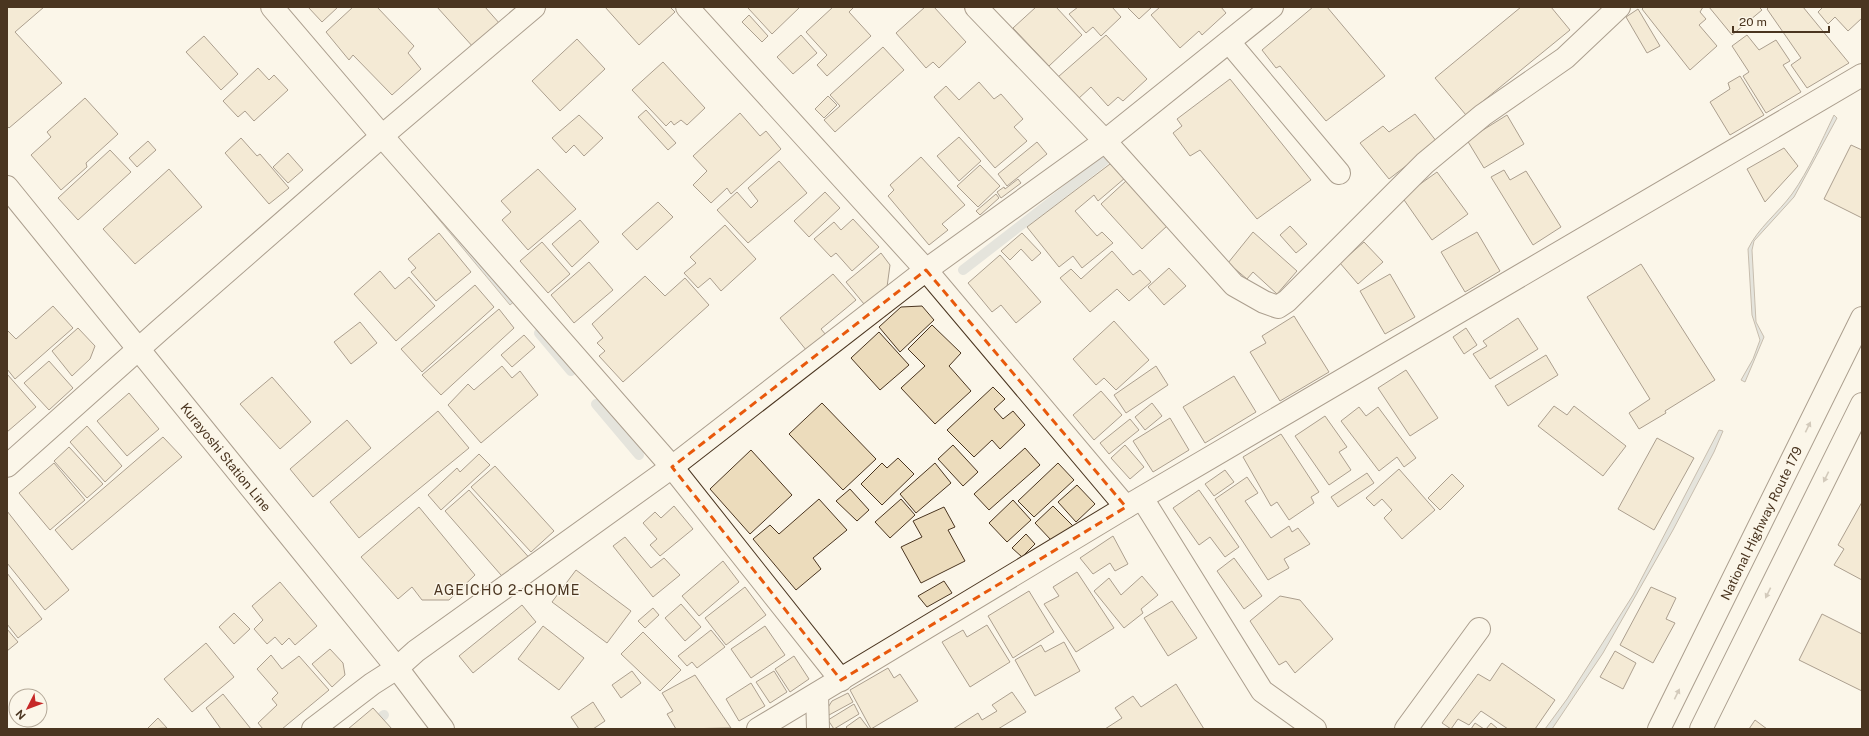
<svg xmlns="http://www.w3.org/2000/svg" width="1869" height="736" viewBox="0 0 1869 736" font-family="'Public Sans',sans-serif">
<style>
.water{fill:#c9cecd;stroke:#887966}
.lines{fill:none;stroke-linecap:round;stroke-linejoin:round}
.stream{stroke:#c9cecd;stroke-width:10}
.building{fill:#ecdcbc;stroke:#4a3520}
.minor-casing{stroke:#4a3520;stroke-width:24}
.major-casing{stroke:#4a3520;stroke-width:24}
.highway-casing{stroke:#4a3520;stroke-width:24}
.minor{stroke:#fbf6e9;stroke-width:22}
.major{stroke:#fbf6e9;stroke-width:22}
.highway{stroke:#fbf6e9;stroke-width:22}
.oneway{fill:#a29684}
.marked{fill:none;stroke:#e8590c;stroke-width:3;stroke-dasharray:8 5;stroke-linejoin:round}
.labels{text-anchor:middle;stroke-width:3;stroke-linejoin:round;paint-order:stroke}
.street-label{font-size:13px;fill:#4a3520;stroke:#fbf6e9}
.neighbourhood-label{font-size:14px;letter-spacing:1px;fill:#4a3520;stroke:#fbf6e9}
</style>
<rect width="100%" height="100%" fill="#fbf6e9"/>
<g class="water">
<path d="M 1834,115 L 1837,118 L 1794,197 L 1754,241 L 1752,250 L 1756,322 L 1764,337 L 1745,382 L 1741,380 L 1753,359 L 1760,340 L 1752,315 L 1748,249 C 1758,228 1778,213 1792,194 C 1809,170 1821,142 1834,115 Z"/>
<polygon points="419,181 517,299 510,305 412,187"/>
<polygon points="1719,430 1723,431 1714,452 1673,530 1603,653 1552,729 1545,729 1567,699 1633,595"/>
</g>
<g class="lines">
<g class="stream">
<polyline points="963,270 1104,161"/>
<polyline points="539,333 571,371"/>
<polyline points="596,404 639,455"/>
<polyline points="366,729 384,715"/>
</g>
</g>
<g class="building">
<polygon points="7,7 44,7 15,32 62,83 9,128 7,126"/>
<polygon points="308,7 338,7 322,22"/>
<polygon points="353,7 377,7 414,46 408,53 421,69 392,95 353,55 349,60 326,32"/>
<polygon points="437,7 485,7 500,24 474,48"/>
<polygon points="605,7 670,7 675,12 639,45"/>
<polygon points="749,7 800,7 772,34 748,8"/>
<polygon points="833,7 854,7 849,12 871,36 827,76 817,65 827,55 806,32"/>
<polygon points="925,7 934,7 966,42 939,68 933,62 926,68 896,33"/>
<polygon points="1036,7 1056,7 1082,35 1049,66 1013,28"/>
<polygon points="1078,7 1112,7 1121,17 1101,36 1093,27 1086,33 1069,14"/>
<polygon points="1127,7 1152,7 1139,19"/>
<polygon points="1160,7 1221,7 1226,13 1202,35 1199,31 1180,48 1151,15"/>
<polygon points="1313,7 1327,7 1385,76 1326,121 1280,66 1276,68 1262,50"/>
<polygon points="1521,7 1551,7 1570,30 1466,115 1435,78"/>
<polygon points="1644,7 1703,7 1700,12 1706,19 1699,25 1717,46 1690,70 1642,9"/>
<polygon points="1709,7 1759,7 1762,10 1732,35"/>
<polygon points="1769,7 1803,7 1849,63 1807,88 1791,65 1801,58 1767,9"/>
<polygon points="1823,7 1862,7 1862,18 1848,31 1835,17 1828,24 1818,12"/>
<polygon points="1638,9 1660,46 1647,53 1626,17"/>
<polygon points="749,15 768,36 762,42 742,22"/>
<polygon points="801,35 817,53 793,74 777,57"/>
<polygon points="1106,35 1147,79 1123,101 1118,97 1108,106 1091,87 1078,99 1058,77"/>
<polygon points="1747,35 1759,50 1776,40 1790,61 1783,65 1801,92 1766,113 1743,76 1749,72 1732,46"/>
<polygon points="204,36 238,74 221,90 186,52"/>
<polygon points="577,39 605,69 560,111 532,81"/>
<polygon points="883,47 904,70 835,132 824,120 840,106 830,95"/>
<polygon points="663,62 705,108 687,125 681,120 674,125 671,121 666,126 632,90"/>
<polygon points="258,68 269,80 274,75 288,90 254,121 245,111 238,117 223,101"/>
<polygon points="1740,76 1764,115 1730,135 1710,102 1730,89 1728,83"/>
<polygon points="1230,79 1311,180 1257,219 1200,150 1190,156 1173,133 1182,126 1177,119"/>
<polygon points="979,82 994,99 1001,94 1023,119 1014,127 1027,141 995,168 934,97 946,86 959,100"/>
<polygon points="828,96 837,105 824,118 815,109"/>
<polygon points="85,98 118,134 86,163 87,167 61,190 31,155 51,137 47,132"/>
<polygon points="646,110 676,143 668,150 638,117"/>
<polygon points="740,113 760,136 766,131 781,149 731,194 727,188 711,203 693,185 707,171 693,156"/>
<polygon points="1415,114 1437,142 1389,179 1360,143 1383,126 1389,132"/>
<polygon points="579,115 603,138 584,156 574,145 566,153 552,138"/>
<polygon points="1507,115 1524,144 1484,168 1467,140"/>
<polygon points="959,137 981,161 959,181 937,156"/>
<polygon points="241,138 257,156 260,154 289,188 269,204 225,153"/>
<polygon points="148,141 156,150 137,167 129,158"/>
<polygon points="1037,142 1047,154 1007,186 998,174"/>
<polygon points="1851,145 1862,150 1862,218 1824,199"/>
<polygon points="1784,148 1798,166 1765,202 1747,169"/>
<polygon points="110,150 131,172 78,220 58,198"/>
<polygon points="288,153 303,170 288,183 273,167"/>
<polygon points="921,157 965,205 942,224 948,230 929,245 888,196 894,190 890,185"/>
<polygon points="779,161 807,193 748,243 717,210 737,192 751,208 758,201 748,188"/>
<polygon points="1110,164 1125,178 1098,201 1094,195 1075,211 1097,236 1102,232 1113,243 1082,268 1073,256 1059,267 1027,227"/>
<polygon points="980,165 1000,186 978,207 957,186"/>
<polygon points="169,169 202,207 135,264 103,229"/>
<polygon points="538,169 576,209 528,250 502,220 511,212 501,201"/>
<polygon points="1504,170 1510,180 1526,171 1561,227 1533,245 1491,177"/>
<polygon points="1437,172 1468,214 1432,240 1402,197"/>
<polygon points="1018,179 1021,183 1001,198 997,192 1004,187 1005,189"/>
<polygon points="1126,181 1167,226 1142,249 1101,204"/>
<polygon points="825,192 840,208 809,237 794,221"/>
<polygon points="996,194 999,198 980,215 976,211"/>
<polygon points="658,202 673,217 637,250 622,234"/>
<polygon points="853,219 879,247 852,271 836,253 831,257 814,239 834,222 841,230"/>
<polygon points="580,220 599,242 572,267 552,244"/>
<polygon points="725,225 756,259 721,291 710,278 698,288 684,273 696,263 690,257"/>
<polygon points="1290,226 1307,244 1296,253 1280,235"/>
<polygon points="1253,232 1297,271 1277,294 1253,272 1247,279 1228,263"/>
<polygon points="1477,232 1500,271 1465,292 1441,252"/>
<polygon points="439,233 471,272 436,301 411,272 416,268 408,259"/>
<polygon points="1022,233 1041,253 1032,261 1021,249 1010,260 1001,251"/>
<polygon points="542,242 570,274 548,293 520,261"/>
<polygon points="1364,242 1383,262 1358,284 1340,263"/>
<polygon points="1112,251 1133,275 1140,270 1151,282 1129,301 1117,289 1090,312 1060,278 1071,269 1081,279"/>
<polygon points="881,253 890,265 887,287 864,304 846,282"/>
<polygon points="1000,255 1041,302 1016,323 1001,305 992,312 968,283"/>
<polygon points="589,262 613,290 574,323 551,295"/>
<polygon points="1641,264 1715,380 1665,411 1666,413 1639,429 1629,413 1650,399 1587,297"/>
<polygon points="1169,268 1186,286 1164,305 1148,287"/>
<polygon points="380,271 395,289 409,277 435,306 396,341 354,294"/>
<polygon points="833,274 856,300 821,329 826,335 807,351 780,318"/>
<polygon points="1390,274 1415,317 1385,334 1360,291"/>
<polygon points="645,276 665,296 685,278 709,305 623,382 599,356 605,351 597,343 603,338 592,324"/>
<polygon points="475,285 494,307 422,372 401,349"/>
<polygon points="53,306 73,328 15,379 7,369 7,330 16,339"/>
<polygon points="922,306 934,320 900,352 879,327 901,307"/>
<polygon points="499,309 514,328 441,395 422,375"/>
<polygon points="1294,316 1329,372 1280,401 1250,352 1266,343 1262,336"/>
<polygon points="1518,318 1538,349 1490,379 1473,354 1487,346 1483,341"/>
<polygon points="1114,321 1149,360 1116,390 1104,378 1096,385 1073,359"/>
<polygon points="360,322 377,343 351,364 334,342"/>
<polygon points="932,325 961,353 949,366 971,391 935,424 901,388 925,366 908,349"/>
<polygon points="78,328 95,346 90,359 72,376 52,351"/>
<polygon points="1466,328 1477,345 1464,354 1453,337"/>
<polygon points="879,332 909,365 880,390 851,358"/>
<polygon points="524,335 535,347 512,367 501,355"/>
<polygon points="1546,355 1558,375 1508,406 1495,386"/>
<polygon points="49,361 73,388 49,410 24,383"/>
<polygon points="502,366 512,378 520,371 538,395 481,443 448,405 468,384 474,390"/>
<polygon points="1156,366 1168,385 1126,413 1114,395"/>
<polygon points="1406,370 1438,418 1410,436 1378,388"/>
<polygon points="7,374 36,407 7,432"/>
<polygon points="1234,376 1256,412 1205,443 1183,407"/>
<polygon points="272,377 311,422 280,449 240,404"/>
<polygon points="993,387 1005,399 994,409 1003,419 1013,411 1025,425 1000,449 992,440 974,457 947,430"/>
<polygon points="1101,391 1122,415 1094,440 1073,415"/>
<polygon points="129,393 159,429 127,456 97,421"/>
<polygon points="822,403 876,459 843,490 789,434"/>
<polygon points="1152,403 1162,416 1145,430 1135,417"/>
<polygon points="1554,406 1567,415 1574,406 1626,446 1603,476 1538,426"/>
<polygon points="1359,407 1366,416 1378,407 1416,458 1404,467 1397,457 1379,471 1341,421"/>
<polygon points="438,411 469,448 359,538 330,502"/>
<polygon points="1325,416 1347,447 1339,452 1351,470 1329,485 1295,436"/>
<polygon points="1170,418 1189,450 1153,472 1133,441"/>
<polygon points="1130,419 1139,430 1109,454 1100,443"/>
<polygon points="347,420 371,448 313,497 290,469"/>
<polygon points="87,426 122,466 105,482 70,442"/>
<polygon points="1281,434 1319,492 1311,497 1314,503 1289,520 1277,502 1271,506 1243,457"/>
<polygon points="163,437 182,457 72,550 55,530"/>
<polygon points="1657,438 1694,458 1654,530 1618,509"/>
<polygon points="953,445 978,472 963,486 938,459"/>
<polygon points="1125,445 1144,467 1130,479 1111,458"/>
<polygon points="69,447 103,484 87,498 54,461"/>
<polygon points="1025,448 1040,465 989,510 974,494"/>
<polygon points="751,450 792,495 750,534 710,489"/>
<polygon points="479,454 490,465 441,510 428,495 457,468 460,472"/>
<polygon points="898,458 914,474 882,505 861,484 882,463 887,468"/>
<polygon points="54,463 85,500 50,530 19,493"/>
<polygon points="935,463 951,483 916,513 900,494"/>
<polygon points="1058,463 1074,480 1034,517 1018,501"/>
<polygon points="495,466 554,531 531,552 471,487"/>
<polygon points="1399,469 1435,510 1402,539 1384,518 1392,510 1382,499 1374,506 1366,498"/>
<polygon points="1225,470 1234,482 1214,496 1205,484"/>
<polygon points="1367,473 1374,483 1338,507 1331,497"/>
<polygon points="1452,474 1464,486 1440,510 1428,498"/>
<polygon points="1247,477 1258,493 1245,501 1271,538 1289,526 1292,532 1298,528 1310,544 1284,559 1289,568 1268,580 1215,499"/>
<polygon points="1077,485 1095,504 1076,522 1058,502"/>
<polygon points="850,489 869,510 857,521 836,501"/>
<polygon points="469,490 533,562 508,583 445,511"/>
<polygon points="1199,490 1239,547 1225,557 1210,537 1199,545 1173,508"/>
<polygon points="819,499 847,530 813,558 821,569 796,590 753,539 770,525 779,534"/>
<polygon points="901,499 915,515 890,538 875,522"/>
<polygon points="1013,500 1031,520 1007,542 989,523"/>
<polygon points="1862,502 1862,580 1834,565 1844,549 1838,545"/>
<polygon points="674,506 693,529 660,556 650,545 657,539 643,523 655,512 661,518"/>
<polygon points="1053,506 1073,526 1051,540 1035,523"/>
<polygon points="419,507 475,575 449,600 422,600 412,587 398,599 361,557"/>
<polygon points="944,507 955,527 948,530 965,561 921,583 901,547 922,537 913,521"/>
<polygon points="7,511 69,590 45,610 7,563"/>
<polygon points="1026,534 1035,544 1022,557 1012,548"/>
<polygon points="1113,536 1128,564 1115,571 1110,563 1093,574 1080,558"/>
<polygon points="625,537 651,568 664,558 680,575 653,597 613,546"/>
<polygon points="1234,558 1262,596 1244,609 1217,571"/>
<polygon points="723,561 739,582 699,616 682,596"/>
<polygon points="576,570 631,611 607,643 552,602"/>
<polygon points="1077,572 1114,628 1076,652 1044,604 1059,596 1053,587"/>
<polygon points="7,573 42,619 18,638 7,624"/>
<polygon points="1142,576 1158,595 1141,609 1143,613 1124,628 1094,591 1109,578 1121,595"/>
<polygon points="944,581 952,593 927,607 918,596"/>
<polygon points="280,582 317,626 295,645 289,638 282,645 275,637 267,644 254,629 263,620 252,606"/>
<polygon points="745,587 766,615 726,645 705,618"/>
<polygon points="1651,587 1676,598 1666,619 1675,623 1653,663 1620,645"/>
<polygon points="1029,591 1054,632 1013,658 988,616"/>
<polygon points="1280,596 1300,600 1333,639 1295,673 1286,661 1279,665 1250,621"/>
<polygon points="1172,601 1197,638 1168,656 1144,618"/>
<polygon points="681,604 701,627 685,641 665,618"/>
<polygon points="522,605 536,622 473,673 459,656"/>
<polygon points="653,608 659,615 645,628 638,621"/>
<polygon points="234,613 250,629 234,644 219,627"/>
<polygon points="1822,614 1862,634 1862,691 1799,660"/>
<polygon points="987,625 1010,662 970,687 942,642 963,630 967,637"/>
<polygon points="543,626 584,658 559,690 518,659"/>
<polygon points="765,626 785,655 751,678 731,649"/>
<polygon points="7,629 18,642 7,651"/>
<polygon points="711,630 725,647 697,668 692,662 687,666 678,656"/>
<polygon points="643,632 681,670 660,691 621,654"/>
<polygon points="1064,642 1080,671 1035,696 1015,660 1041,645 1045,652"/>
<polygon points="206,643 234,677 192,712 164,679"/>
<polygon points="330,649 343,663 345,675 332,687 312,664"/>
<polygon points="1615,651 1636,663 1623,689 1600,677"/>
<polygon points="271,655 282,669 299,656 329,690 282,729 263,729 258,723 277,705 272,699 278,693 257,669"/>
<polygon points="794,656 809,679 790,692 775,669"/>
<polygon points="1502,663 1555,700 1535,729 1508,729 1481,711 1469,725 1458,719 1451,729 1442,723 1478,674 1490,681"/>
<polygon points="888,668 894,678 900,674 918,701 871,729 850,690"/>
<polygon points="632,671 641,683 621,698 612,685"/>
<polygon points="774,671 787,692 770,703 756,682"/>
<polygon points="695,675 731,728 676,729 667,714 673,711 662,693"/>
<polygon points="751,683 765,706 739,721 726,699"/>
<polygon points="1176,684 1204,729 1105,729 1122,718 1115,708 1133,696 1141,707"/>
<polygon points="1012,692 1026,712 998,729 953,729 978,713 982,720 997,711 992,705"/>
<polygon points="848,693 853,702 829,715 827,709 832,701"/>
<polygon points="223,694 251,729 221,729 206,708"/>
<polygon points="593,702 605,721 593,729 579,729 571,717"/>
<polygon points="854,704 859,714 834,729 828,720"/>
<polygon points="373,708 392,729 348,729"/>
<polygon points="860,717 869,729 848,729 846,727"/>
<polygon points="158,718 167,728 147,729"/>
<polygon points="1755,720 1767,729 1749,729"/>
<polygon points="1475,723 1484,729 1471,729"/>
<polygon points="1491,723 1498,729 1486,729"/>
</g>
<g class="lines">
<defs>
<g id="minor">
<polyline points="272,7 382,136 672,467 841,680"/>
<polyline points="687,7 926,270 1126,507"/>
<polyline points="976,7 1105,141 1234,285 1264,302 1278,307 1287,301 1425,163 1483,115 1565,58 1619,7"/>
<polyline points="1229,42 1339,173"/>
<polyline points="7,466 161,329 382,136 534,7"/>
<polyline points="1142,498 1262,691 1315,729"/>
<polyline points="817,694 818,729"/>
<polyline points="313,729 372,684 397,668 416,651 672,467 926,270 1105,141 1272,7"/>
<polyline points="758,729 1126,507 1862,75"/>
<polyline points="1406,729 1479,629"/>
</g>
<polyline id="major" points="7,187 397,668 443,729"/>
<g id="highway">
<polyline points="1659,729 1862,318"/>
<polyline points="1701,729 1862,404"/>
</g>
</defs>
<use href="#minor" class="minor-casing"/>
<use href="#major" class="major-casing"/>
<use href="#highway" class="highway-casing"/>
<use href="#minor" class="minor"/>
<use href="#major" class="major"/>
<use href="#highway" class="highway"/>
</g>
<defs><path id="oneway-solid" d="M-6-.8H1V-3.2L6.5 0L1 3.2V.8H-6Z"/></defs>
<g class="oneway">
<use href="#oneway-solid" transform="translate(1808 427) rotate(-64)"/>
<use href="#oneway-solid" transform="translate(1826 477) rotate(116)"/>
<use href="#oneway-solid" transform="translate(1768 593) rotate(116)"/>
<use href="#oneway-solid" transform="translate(1677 694) rotate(-64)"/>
</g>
<path d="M0 0H1869V736H0ZM 926,270 L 1126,507 L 841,680 L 672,467 Z" fill="#fbf6e9" fill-opacity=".55" fill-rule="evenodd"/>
<path class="marked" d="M 926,270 L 1126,507 L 841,680 L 672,467 Z"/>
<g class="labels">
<g class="street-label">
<text transform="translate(226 457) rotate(51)" y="5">Kurayoshi Station Line</text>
<text transform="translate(1761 523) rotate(-64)" y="5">National Highway Route 179</text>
</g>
<g class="neighbourhood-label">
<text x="507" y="595">AGEICHO 2-CHOME</text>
</g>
</g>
<rect width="1869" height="736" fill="none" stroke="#4a3520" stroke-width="16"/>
<g transform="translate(28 708) rotate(228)"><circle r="19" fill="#fbf6e9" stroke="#b4a999"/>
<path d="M0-3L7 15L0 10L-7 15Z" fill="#c62828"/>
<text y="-6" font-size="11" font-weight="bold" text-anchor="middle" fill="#4a3520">N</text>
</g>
<path d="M1733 26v6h96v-6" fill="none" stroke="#4a3520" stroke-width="2"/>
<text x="1739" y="26" font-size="12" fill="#4a3520" stroke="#fbf6e9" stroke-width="3" paint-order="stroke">20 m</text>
</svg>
